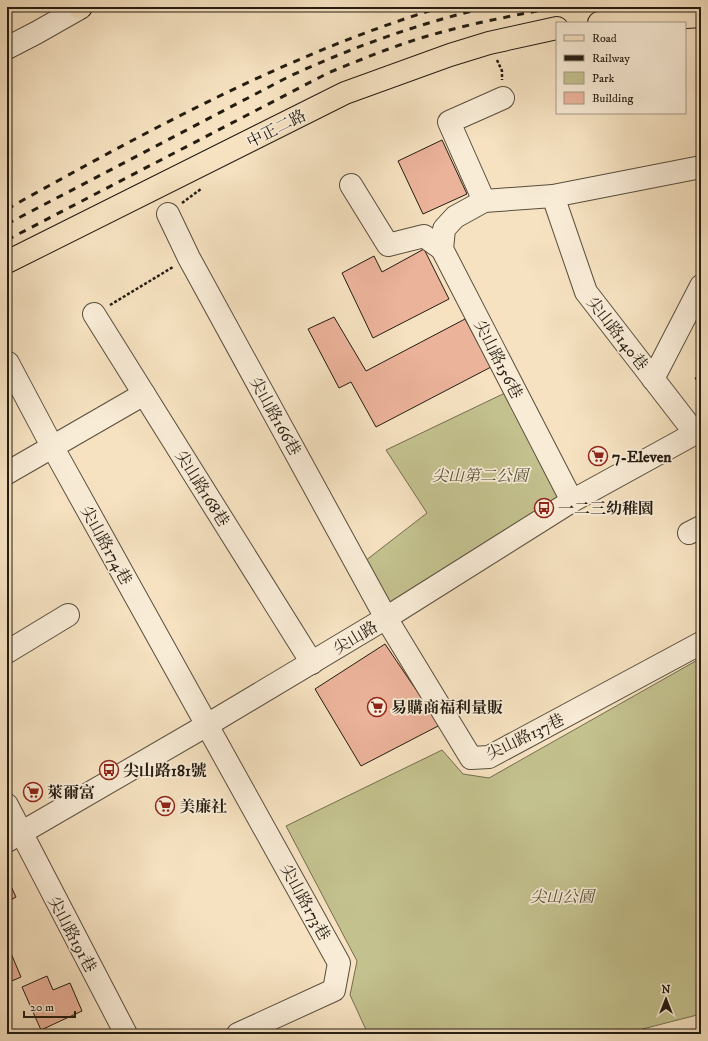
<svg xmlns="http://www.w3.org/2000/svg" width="708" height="1041" viewBox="0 0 708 1041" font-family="'IM FELL DW Pica','Noto Serif TC',serif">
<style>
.green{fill:#c3c18e;stroke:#746e50}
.building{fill:#ecb39b;stroke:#241c11}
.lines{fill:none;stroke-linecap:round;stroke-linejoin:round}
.minor-casing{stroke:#584e3d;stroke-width:24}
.major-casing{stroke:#241c11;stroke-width:24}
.path{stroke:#241c11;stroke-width:2.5;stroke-dasharray:3 2;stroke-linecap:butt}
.minor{stroke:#f9ecd7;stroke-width:22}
.major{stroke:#f6e2c1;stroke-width:22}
.rail{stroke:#241c11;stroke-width:3;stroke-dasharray:7 7;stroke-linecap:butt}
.labels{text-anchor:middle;stroke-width:3.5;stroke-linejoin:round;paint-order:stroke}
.street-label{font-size:16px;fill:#241c11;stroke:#f9ecd7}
.poi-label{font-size:16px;font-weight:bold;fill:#241c11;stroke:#f9ecd7;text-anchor:start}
.park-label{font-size:16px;font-style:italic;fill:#544e36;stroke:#f9ecd7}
</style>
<rect width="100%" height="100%" fill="#f6e2c1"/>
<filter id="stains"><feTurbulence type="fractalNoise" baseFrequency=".005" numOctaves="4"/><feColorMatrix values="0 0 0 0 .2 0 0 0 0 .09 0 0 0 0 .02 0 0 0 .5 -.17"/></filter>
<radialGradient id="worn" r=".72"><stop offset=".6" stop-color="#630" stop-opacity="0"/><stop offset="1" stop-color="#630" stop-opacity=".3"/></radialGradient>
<g class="green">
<polygon points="507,392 565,498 389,606 365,561 427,513 386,450"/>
<polygon points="701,658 701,1014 623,1034 368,1034 350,995 357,961 286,826 442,750 463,774 489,778"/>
</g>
<g class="building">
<polygon points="442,140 467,194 423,214 398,161"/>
<polygon points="424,249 449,299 373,338 342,273 374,256 382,272"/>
<polygon points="334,317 366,371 465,319 491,367 376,427 351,382 339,388 308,329"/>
<polygon points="701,374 701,388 695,378"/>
<polygon points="385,644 440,725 361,766 315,689"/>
<polygon points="7,878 16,897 7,902"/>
<polygon points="10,951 21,977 7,983 7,952"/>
<polygon points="47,976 53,990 70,983 82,1011 41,1030 22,987"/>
</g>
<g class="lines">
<defs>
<g id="minor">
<polyline points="7,48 36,33 80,8"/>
<polyline points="351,185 388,245 424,236 442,249"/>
<polyline points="553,196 586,292 695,433"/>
<polyline points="484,201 449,122 503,98"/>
<polyline points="168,214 189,258 386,618 471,758 489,757 701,643"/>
<polyline points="94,314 312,663"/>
<polyline points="8,363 52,446 339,963 334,990 238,1034"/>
<polyline points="653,379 701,286"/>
<polyline points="7,473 144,394"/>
<polyline points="572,501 442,249 444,229 455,217 484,201 553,196 701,167"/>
<polyline points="689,533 701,527"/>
<polyline points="7,652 68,615"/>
<polyline points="7,805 126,1034"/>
<polyline points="7,841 207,725 386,618 572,501 701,430"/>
</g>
<g id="major">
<polyline points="78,7 81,7"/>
<polyline points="599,23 701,16"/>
<polyline points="7,262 345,93 450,55 489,43 557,28"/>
</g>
</defs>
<use href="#minor" class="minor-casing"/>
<use href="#major" class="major-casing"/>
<g class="path">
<polyline points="497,60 502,71 502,80"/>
<polyline points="182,203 201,189"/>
<polyline points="110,305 173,267"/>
</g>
<use href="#minor" class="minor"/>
<use href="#major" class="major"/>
<g class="rail">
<path d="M 7,209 C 147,131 289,53 442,7"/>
<path d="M 7,224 L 288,77 C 353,47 419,23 489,7"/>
<path d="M 7,240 L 328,73 C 362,59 396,45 431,35 C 473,23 516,15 558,7"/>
</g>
</g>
<defs>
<symbol id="supermarket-ring" viewBox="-11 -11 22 22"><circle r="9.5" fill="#f9ecd7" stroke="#8f2418" stroke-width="1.5"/><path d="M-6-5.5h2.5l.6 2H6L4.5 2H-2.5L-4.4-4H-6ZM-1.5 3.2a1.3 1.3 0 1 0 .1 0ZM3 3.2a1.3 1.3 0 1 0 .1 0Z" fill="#8f2418"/></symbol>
<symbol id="bus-ring" viewBox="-11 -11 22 22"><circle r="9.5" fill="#f9ecd7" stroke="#8f2418" stroke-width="1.5"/><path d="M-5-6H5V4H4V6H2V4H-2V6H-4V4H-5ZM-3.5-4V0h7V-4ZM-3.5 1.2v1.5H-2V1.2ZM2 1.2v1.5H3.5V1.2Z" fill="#8f2418"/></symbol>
</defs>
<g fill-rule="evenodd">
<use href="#supermarket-ring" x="587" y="445" width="22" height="22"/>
<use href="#bus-ring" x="533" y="497" width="22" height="22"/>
<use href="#supermarket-ring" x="366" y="696" width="22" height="22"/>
<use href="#bus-ring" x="98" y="759" width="22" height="22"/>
<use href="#supermarket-ring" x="22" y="781" width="22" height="22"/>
<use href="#supermarket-ring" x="154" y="795" width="22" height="22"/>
</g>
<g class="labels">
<g class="street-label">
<text transform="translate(276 128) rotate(-27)" y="6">中正二路</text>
<text transform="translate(618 333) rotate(52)" y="6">尖山路140巷</text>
<text transform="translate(499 359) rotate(63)" y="6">尖山路156巷</text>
<text transform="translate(276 416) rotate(61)" y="6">尖山路166巷</text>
<text transform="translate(203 488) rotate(58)" y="6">尖山路168巷</text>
<text transform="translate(107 545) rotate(61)" y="6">尖山路174巷</text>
<text transform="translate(355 637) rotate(-31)" y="6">尖山路</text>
<text transform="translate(525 736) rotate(-26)" y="6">尖山路137巷</text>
<text transform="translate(306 902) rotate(61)" y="6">尖山路173巷</text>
<text transform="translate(73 934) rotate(62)" y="6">尖山路191巷</text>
</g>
<g class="poi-label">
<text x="612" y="462">7-Eleven</text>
<text x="558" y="514">一二三幼稚園</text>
<text x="391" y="713">易購商福利量販</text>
<text x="123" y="776">尖山路181號</text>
<text x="47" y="798">萊爾富</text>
<text x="179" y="812">美廉社</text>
</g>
<g class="park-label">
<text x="480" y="481">尖山第二公園</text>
<text x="562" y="902">尖山公園</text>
</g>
</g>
<rect width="708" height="1041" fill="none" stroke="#f6e2c1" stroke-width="24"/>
<rect x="8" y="8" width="692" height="1025" fill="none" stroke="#241c11" stroke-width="2"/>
<rect x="12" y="12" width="684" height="1017" fill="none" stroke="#241c11"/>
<rect x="556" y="22" width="130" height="92" fill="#f9ecd7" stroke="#a49988"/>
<rect x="564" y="35" width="20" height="6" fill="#f6e2c1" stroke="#a49988"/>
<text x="592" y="42" font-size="12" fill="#241c11">Road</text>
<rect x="564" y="55" width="20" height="6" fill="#241c11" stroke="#a49988"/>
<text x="592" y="62" font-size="12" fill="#241c11">Railway</text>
<rect x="564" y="72" width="20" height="12" fill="#c3c18e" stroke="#a49988"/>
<text x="592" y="82" font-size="12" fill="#241c11">Park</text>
<rect x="564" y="92" width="20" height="12" fill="#ecb39b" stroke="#a49988"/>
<text x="592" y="102" font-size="12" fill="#241c11">Building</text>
<g transform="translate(666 999)" stroke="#f9ecd7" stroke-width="3" paint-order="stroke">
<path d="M0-3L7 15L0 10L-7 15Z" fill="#241c11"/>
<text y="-6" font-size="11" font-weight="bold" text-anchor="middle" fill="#241c11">N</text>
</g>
<path d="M24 1011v6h51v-6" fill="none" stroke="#241c11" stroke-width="2"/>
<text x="30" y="1011" font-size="12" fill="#241c11" stroke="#f9ecd7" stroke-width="3" paint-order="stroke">20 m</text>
<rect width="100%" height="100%" filter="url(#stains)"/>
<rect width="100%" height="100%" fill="url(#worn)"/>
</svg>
